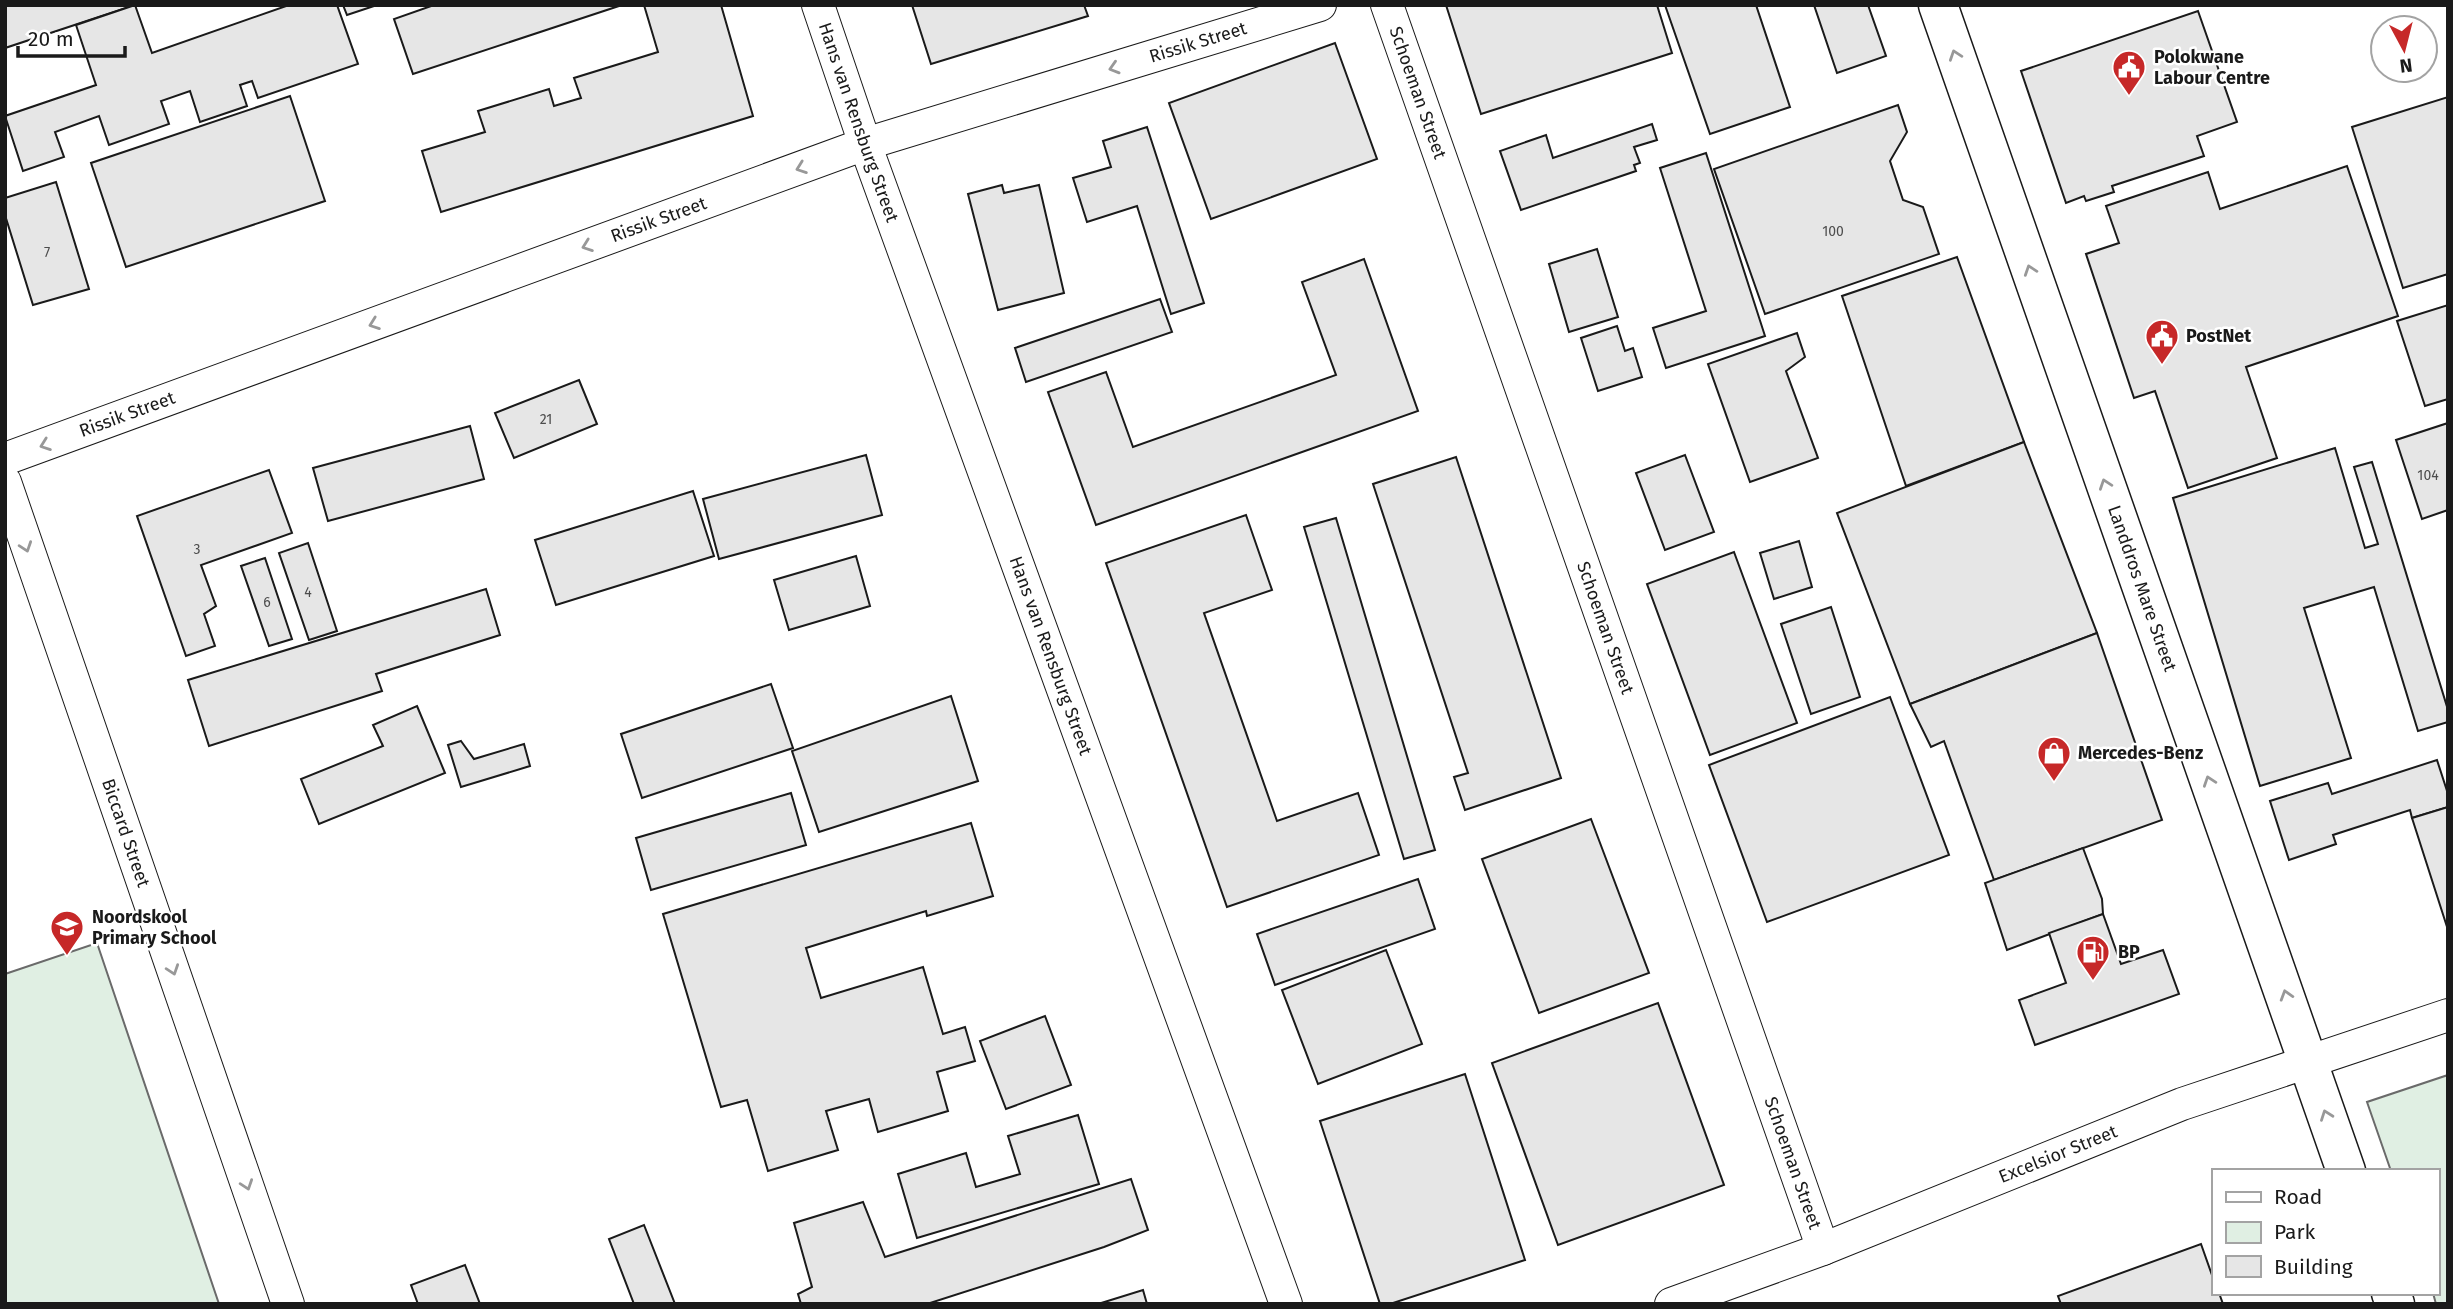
<svg xmlns="http://www.w3.org/2000/svg" width="2453" height="1309" viewBox="0 0 2453 1309" font-family="'Fira Sans',sans-serif">
<style>
.green{fill:#e0efe3;stroke:#6a6a6a;stroke-width:2}
.building{fill:#e6e6e6;stroke:#1a1a1a;stroke-width:2}
.lines{fill:none;stroke-linecap:round;stroke-linejoin:round}
.street-casing{stroke:#1a1a1a;stroke-width:34}
.primary-casing{stroke:#1a1a1a;stroke-width:41}
.street{stroke:#fff;stroke-width:32}
.primary{stroke:#fff;stroke-width:38}
.oneway{stroke:#989898}
.labels{text-anchor:middle;stroke-width:5;stroke-linejoin:round;paint-order:stroke}
.number-label{font-size:14px;fill:#4d4d4d}
.street-label{font-size:18px;fill:#1a1a1a;stroke:#fff}
.poi-label{font-size:18px;font-weight:bold;fill:#1a1a1a;stroke:#fff;text-anchor:start}
</style>
<rect width="100%" height="100%" fill="#fff"/>
<g class="green">
<polygon points="97,943 219,1304 5,1304 5,974"/>
<polygon points="2448,1075 2448,1304 2436,1304 2433,1293 2437,1293 2437,1171 2391,1171 2367,1102"/>
</g>
<g class="building">
<polygon points="5,5 135,5 5,48"/>
<polygon points="135,5 152,53 289,5 337,5 358,64 258,98 252,81 240,85 247,106 200,122 190,91 161,101 169,124 109,145 99,116 55,132 64,157 23,171 5,116 96,85 76,25"/>
<polygon points="343,5 377,5 347,15"/>
<polygon points="434,5 622,5 413,74 394,19"/>
<polygon points="644,5 721,5 753,116 441,212 422,151 485,132 478,111 549,89 554,106 581,98 574,78 658,52"/>
<polygon points="912,5 1084,5 1088,16 931,64"/>
<polygon points="1446,5 1657,5 1672,53 1481,114"/>
<polygon points="1665,5 1756,5 1790,107 1710,134"/>
<polygon points="1814,5 1868,5 1886,56 1837,73"/>
<polygon points="2198,11 2237,122 2197,136 2204,156 2112,186 2114,192 2086,201 2084,196 2066,203 2021,71"/>
<polygon points="1335,43 1377,159 1211,219 1169,103"/>
<polygon points="290,96 325,201 126,267 91,163"/>
<polygon points="2448,97 2448,274 2403,288 2352,127"/>
<polygon points="1898,105 1907,132 1890,161 1903,200 1923,207 1939,254 1765,314 1714,169"/>
<polygon points="1652,124 1657,140 1634,147 1640,163 1634,165 1636,171 1521,210 1500,151 1546,135 1553,158"/>
<polygon points="1147,127 1204,303 1171,314 1137,206 1087,222 1073,178 1111,167 1103,141"/>
<polygon points="1706,153 1765,336 1666,368 1653,328 1706,311 1660,168"/>
<polygon points="2347,166 2398,316 2246,367 2277,458 2188,488 2155,391 2134,398 2086,254 2119,243 2106,206 2208,172 2220,209"/>
<polygon points="56,182 89,289 33,305 5,215 5,198"/>
<polygon points="1002,185 1004,193 1039,185 1064,293 998,310 968,194"/>
<polygon points="1597,249 1618,317 1569,332 1549,264"/>
<polygon points="1957,257 2024,442 1906,486 1842,296"/>
<polygon points="1364,259 1418,411 1096,525 1048,392 1106,372 1133,447 1336,375 1302,282"/>
<polygon points="1160,299 1172,332 1026,382 1015,348"/>
<polygon points="2448,305 2448,399 2425,406 2397,321"/>
<polygon points="1617,326 1625,351 1633,348 1642,377 1598,391 1581,338"/>
<polygon points="1797,333 1805,357 1786,371 1818,458 1750,482 1708,364"/>
<polygon points="579,380 597,424 514,458 495,413"/>
<polygon points="2448,423 2448,510 2422,519 2396,440"/>
<polygon points="470,426 484,479 328,521 313,468"/>
<polygon points="2024,442 2097,633 1910,704 1837,513"/>
<polygon points="2335,448 2365,548 2378,544 2354,467 2372,462 2448,710 2448,722 2418,731 2374,587 2304,608 2351,758 2260,786 2173,498"/>
<polygon points="866,455 882,515 719,559 703,499"/>
<polygon points="1685,455 1714,532 1665,550 1636,473"/>
<polygon points="1456,457 1561,778 1465,810 1454,777 1468,773 1373,484"/>
<polygon points="269,470 292,533 201,565 216,606 204,614 215,646 186,656 137,516"/>
<polygon points="693,491 714,556 556,605 535,540"/>
<polygon points="1246,515 1272,590 1204,613 1277,821 1358,793 1379,855 1227,907 1106,563"/>
<polygon points="1336,518 1435,850 1404,859 1304,527"/>
<polygon points="1799,541 1812,587 1774,599 1760,553"/>
<polygon points="308,543 337,631 309,640 279,553"/>
<polygon points="1734,552 1797,723 1710,755 1647,584"/>
<polygon points="856,556 870,606 789,630 774,580"/>
<polygon points="265,558 292,639 269,646 241,566"/>
<polygon points="486,589 500,635 376,674 382,691 209,746 188,680"/>
<polygon points="1831,607 1860,697 1811,714 1781,624"/>
<polygon points="2097,633 2162,820 1994,880 1944,741 1931,747 1910,704"/>
<polygon points="771,684 793,748 642,798 621,734"/>
<polygon points="951,696 978,781 819,832 792,751"/>
<polygon points="1890,697 1949,855 1767,922 1709,765"/>
<polygon points="417,706 445,773 319,824 301,779 383,746 373,725"/>
<polygon points="461,741 474,759 524,744 530,766 461,787 448,745"/>
<polygon points="2437,760 2448,794 2448,807 2412,818 2410,810 2333,835 2336,844 2289,860 2270,801 2328,783 2332,794"/>
<polygon points="791,793 806,845 651,890 636,838"/>
<polygon points="2448,807 2448,930 2412,818"/>
<polygon points="1591,819 1649,973 1539,1013 1482,859"/>
<polygon points="971,823 993,896 927,916 926,911 806,948 821,998 923,967 943,1034 965,1027 975,1061 937,1072 948,1111 878,1132 869,1099 826,1111 838,1150 768,1171 747,1100 721,1107 663,914"/>
<polygon points="2083,848 2102,899 2103,914 2007,950 1985,883"/>
<polygon points="1418,879 1435,929 1275,985 1257,934"/>
<polygon points="2103,914 2121,964 2163,950 2179,994 2035,1045 2019,1000 2066,983 2049,933"/>
<polygon points="1386,950 1422,1044 1318,1084 1282,990"/>
<polygon points="1658,1003 1724,1185 1558,1245 1492,1063"/>
<polygon points="1045,1016 1071,1085 1006,1109 980,1041"/>
<polygon points="1465,1074 1525,1260 1390,1304 1380,1304 1320,1121"/>
<polygon points="1078,1115 1099,1184 917,1238 898,1174 966,1153 976,1187 1020,1174 1008,1136"/>
<polygon points="1131,1179 1148,1230 1104,1247 927,1304 801,1304 798,1294 812,1287 794,1223 863,1202 885,1257"/>
<polygon points="644,1225 675,1304 634,1304 609,1239"/>
<polygon points="2201,1244 2213,1278 2213,1293 2219,1293 2223,1304 2061,1304 2058,1296"/>
<polygon points="465,1265 480,1304 418,1304 411,1285"/>
<polygon points="1143,1290 1147,1304 1098,1304"/>
</g>
<g class="lines">
<defs>
<g id="street">
<path id="s1" d="M 818,5 L 865,144 L 1286,1304"/>
<path id="s2" d="M 1387,5 L 1823,1249"/>
<path id="s3" d="M 5,459 L 865,144 L 1320,5"/>
<path id="s4" d="M 5,482 L 288,1304"/>
<path id="s5" d="M 1671,1304 L 1823,1249 L 2182,1104 L 2448,1015"/>
</g>
<g id="primary">
<path id="s6" d="M 1938,5 L 2346,1171"/>
<polyline points="2391,1293 2395,1304"/>
</g>
</defs>
<use href="#street" class="street-casing"/>
<use href="#primary" class="primary-casing"/>
<use href="#street" class="street"/>
<use href="#primary" class="primary"/>
</g>
<defs><path id="oneway-chevron" d="M-2-3.5L2.5 0L-2 3.5" fill="none" stroke-width="1.6" stroke-linecap="round" stroke-linejoin="round" transform="scale(1.75)"/></defs>
<g class="oneway">
<use href="#oneway-chevron" transform="translate(1955 55) rotate(-109)"/>
<use href="#oneway-chevron" transform="translate(1114 68) rotate(163)"/>
<use href="#oneway-chevron" transform="translate(801 168) rotate(160)"/>
<use href="#oneway-chevron" transform="translate(587 246) rotate(160)"/>
<use href="#oneway-chevron" transform="translate(2030 270) rotate(-109)"/>
<use href="#oneway-chevron" transform="translate(374 324) rotate(160)"/>
<use href="#oneway-chevron" transform="translate(45 445) rotate(160)"/>
<use href="#oneway-chevron" transform="translate(2105 484) rotate(-109)"/>
<use href="#oneway-chevron" transform="translate(26 547) rotate(71)"/>
<use href="#oneway-chevron" transform="translate(2209 781) rotate(-109)"/>
<use href="#oneway-chevron" transform="translate(173 970) rotate(71)"/>
<use href="#oneway-chevron" transform="translate(2286 995) rotate(-107)"/>
<use href="#oneway-chevron" transform="translate(2326 1115) rotate(-110)"/>
<use href="#oneway-chevron" transform="translate(247 1185) rotate(71)"/>
</g>
<defs>
<symbol id="civic-pin" viewBox="-11 -11 22 30"><path d="M0 17L-7.5 6A9.5 9.5 0 1 1 7.5 6Z" fill="#c62828" stroke="#fff"/><path d="M-.6-6.5H3V-4.5H.6V-3L4-1V1h2V6H-6V1h2V-1L-.6-3ZM-1.2 2.5V6h2.4V2.5Z" fill="#fff"/></symbol>
<symbol id="shop-pin" viewBox="-11 -11 22 30"><path d="M0 17L-7.5 6A9.5 9.5 0 1 1 7.5 6Z" fill="#c62828" stroke="#fff"/><path d="M-5-2.5h2.3a2.7 3.5 0 0 1 5.4 0H5L5.5 6h-11ZM-1.5-2.5h3a1.5 2.3 0 0 0-3 0Z" fill="#fff"/></symbol>
<symbol id="school-pin" viewBox="-11 -11 22 30"><path d="M0 17L-7.5 6A9.5 9.5 0 1 1 7.5 6Z" fill="#c62828" stroke="#fff"/><path d="M0-5L7-2L0 1L-7-2ZM-4 1L0 2.5L4 1V4Q0 6-4 4Z" fill="#fff"/></symbol>
<symbol id="fuel-pin" viewBox="-11 -11 22 30"><path d="M0 17L-7.5 6A9.5 9.5 0 1 1 7.5 6Z" fill="#c62828" stroke="#fff"/><path d="M-5.5-6h7V0h2V4h1.3V-2.5L3-4.5l.8-.8L6-3V5H2.5V1h-1V6h-7ZM-4.2-4.7v3.2H.2V-4.7Z" fill="#fff"/></symbol>
</defs>
<g fill-rule="evenodd">
<use href="#civic-pin" x="2110" y="48" width="38" height="52"/>
<use href="#civic-pin" x="2143" y="317" width="38" height="52"/>
<use href="#shop-pin" x="2035" y="734" width="38" height="52"/>
<use href="#school-pin" x="48" y="908" width="38" height="52"/>
<use href="#fuel-pin" x="2074" y="933" width="38" height="52"/>
</g>
<g class="labels">
<g class="number-label">
<text x="1833" y="236">100</text>
<text x="47" y="257">7</text>
<text x="546" y="424">21</text>
<text x="2428" y="480">104</text>
<text x="197" y="554">3</text>
<text x="308" y="597">4</text>
<text x="267" y="607">6</text>
</g>
<g class="street-label">
<text dy="6" stroke="none"><textPath href="#s3" startOffset="1264">Rissik Street</textPath></text>
<text dy="6" stroke="none"><textPath href="#s2" startOffset="93">Schoeman Street</textPath></text>
<text dy="6" stroke="none"><textPath href="#s1" startOffset="124">Hans van Rensburg Street</textPath></text>
<text dy="6" stroke="none"><textPath href="#s3" startOffset="696">Rissik Street</textPath></text>
<text dy="6" stroke="none"><textPath href="#s3" startOffset="130">Rissik Street</textPath></text>
<text dy="6" stroke="none"><textPath href="#s6" startOffset="618">Landdros Mare Street</textPath></text>
<text dy="6" stroke="none"><textPath href="#s2" startOffset="660">Schoeman Street</textPath></text>
<text dy="6" stroke="none"><textPath href="#s1" startOffset="691">Hans van Rensburg Street</textPath></text>
<text dy="6" stroke="none"><textPath href="#s4" startOffset="371">Biccard Street</textPath></text>
<text dy="6" stroke="none"><textPath href="#s5" startOffset="415">Excelsior Street</textPath></text>
<text dy="6" stroke="none"><textPath href="#s2" startOffset="1227">Schoeman Street</textPath></text>
</g>
<g class="poi-label">
<text x="2154" y="63">Polokwane<tspan x="2154" dy="21">Labour Centre</tspan></text>
<text x="2186" y="342">PostNet</text>
<text x="2078" y="759">Mercedes-Benz</text>
<text x="92" y="923">Noordskool<tspan x="92" dy="21">Primary School</tspan></text>
<text x="2118" y="958">BP</text>
</g>
</g>
<rect width="2453" height="1309" fill="none" stroke="#1a1a1a" stroke-width="14"/>
<rect x="2212" y="1169" width="228" height="126" fill="#ffffff" stroke="#a3a3a3" stroke-width="2"/>
<rect x="2226" y="1192" width="35" height="10" fill="#ffffff" stroke="#a3a3a3" stroke-width="2"/>
<text x="2274" y="1204" font-size="21" fill="#1a1a1a">Road</text>
<rect x="2226" y="1222" width="35" height="21" fill="#e0efe3" stroke="#a3a3a3" stroke-width="2"/>
<text x="2274" y="1239" font-size="21" fill="#1a1a1a">Park</text>
<rect x="2226" y="1256" width="35" height="21" fill="#e6e6e6" stroke="#a3a3a3" stroke-width="2"/>
<text x="2274" y="1274" font-size="21" fill="#1a1a1a">Building</text>
<g transform="translate(2404 49) rotate(173)"><circle r="33" fill="#ffffff" stroke="#a3a3a3" stroke-width="2"/>
<path d="M0-5L12 26L0 18L-12 26Z" fill="#c62828"/>
<text y="-10" font-size="19" font-weight="bold" text-anchor="middle" fill="#1a1a1a">N</text>
</g>
<path d="M18 46v10h107v-10" fill="none" stroke="#1a1a1a" stroke-width="3.5"/>
<text x="28" y="46" font-size="21" fill="#1a1a1a" stroke="#ffffff" stroke-width="5" paint-order="stroke">20 m</text>
</svg>
